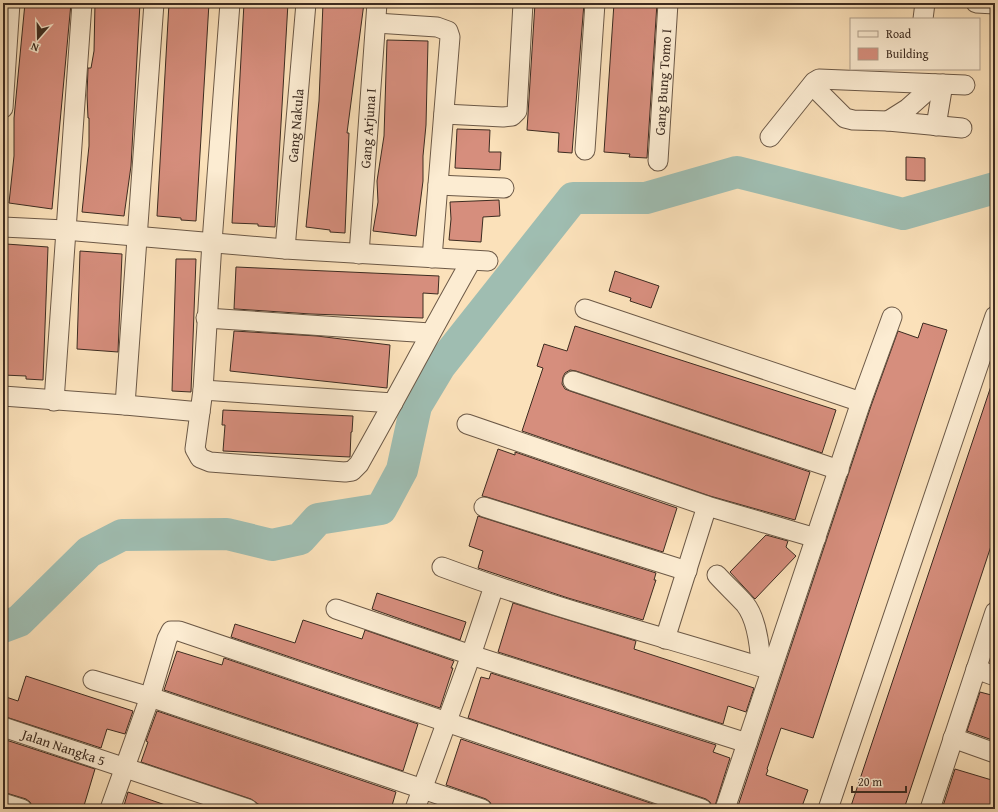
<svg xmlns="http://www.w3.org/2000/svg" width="998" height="812" viewBox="0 0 998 812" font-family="'Gentium Book Plus',serif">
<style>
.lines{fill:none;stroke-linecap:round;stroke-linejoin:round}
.river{stroke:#9fbdb1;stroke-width:32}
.building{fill:#d68e7d;stroke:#3d2c21}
.minor-casing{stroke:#6c5947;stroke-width:21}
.minor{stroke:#fcecd2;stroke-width:19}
.labels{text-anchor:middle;stroke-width:3;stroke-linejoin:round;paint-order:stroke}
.street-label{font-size:14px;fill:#3d2c21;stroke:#fcecd2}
</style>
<rect width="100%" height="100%" fill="#fbe1ba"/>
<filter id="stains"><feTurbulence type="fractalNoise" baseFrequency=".005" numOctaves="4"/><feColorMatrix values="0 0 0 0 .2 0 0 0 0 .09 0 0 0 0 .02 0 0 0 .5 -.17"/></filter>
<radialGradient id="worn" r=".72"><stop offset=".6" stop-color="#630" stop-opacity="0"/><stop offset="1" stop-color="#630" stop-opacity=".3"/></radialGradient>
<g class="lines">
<polyline class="river" points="3,627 19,621 89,552 122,535 227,534 272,545 300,539 318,519 381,509 402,470 416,406 440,366 573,198 646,198 737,172 903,214 995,188"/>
</g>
<g class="building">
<polygon points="25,3 71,3 52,209 9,203 14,156 14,118"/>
<polygon points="95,3 140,3 131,166 124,216 82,212 89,146 89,118 88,118 87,95 88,68 91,68 94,51"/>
<polygon points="169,3 209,3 196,221 181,220 181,218 157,216"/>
<polygon points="244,3 288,3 275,227 258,226 258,224 232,223"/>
<polygon points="323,3 364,3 347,133 349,133 345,233 330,232 330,230 306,227 319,101"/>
<polygon points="535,3 584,3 572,153 558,152 559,133 527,130"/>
<polygon points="614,3 657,3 647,158 629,157 630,154 604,152"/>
<polygon points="387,40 428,41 426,125 423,156 423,181 416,236 373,231 378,202 377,181 384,136"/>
<polygon points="457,129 490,130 489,152 501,152 500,170 455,168"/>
<polygon points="906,157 925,158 925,181 906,180"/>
<polygon points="499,200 500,216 483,217 481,242 449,240 451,219 450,202"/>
<polygon points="6,244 48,247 43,380 26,379 26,376 3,375 3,315"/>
<polygon points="80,251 122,254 118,352 77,349"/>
<polygon points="176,259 196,259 191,392 172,391"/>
<polygon points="236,267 439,276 438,294 423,293 423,318 311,314 236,309 234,309"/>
<polygon points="615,271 659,286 651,308 630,301 631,298 609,291"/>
<polygon points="923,323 947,330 813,738 781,728 767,769 768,770 766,775 808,790 801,809 737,809 871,406 898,331 918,338"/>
<polygon points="575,326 836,410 822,453 576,371 570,370 565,373 563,377 562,384 565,389 570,391 810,472 795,520 710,496 522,431 543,368 537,366 544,344 567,351"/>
<polygon points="234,331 317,336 390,345 387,388 230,371"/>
<polygon points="993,380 995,380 995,534 904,809 850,809"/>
<polygon points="223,410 353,416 352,432 351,432 350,457 223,451 225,425 222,425"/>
<polygon points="498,449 515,455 515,452 677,508 663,552 487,497 482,496"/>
<polygon points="478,516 656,573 654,580 656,580 643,620 568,598 478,568 483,551 469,546"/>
<polygon points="766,535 788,541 786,547 796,556 755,599 730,572"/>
<polygon points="377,593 466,622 460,640 372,609"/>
<polygon points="513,603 636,641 634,649 754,688 746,712 728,706 723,724 498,652"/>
<polygon points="303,620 362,639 365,630 454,661 451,668 453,668 440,708 231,637 235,624 295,643"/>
<polygon points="177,651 222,665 224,658 418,724 403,771 164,690"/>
<polygon points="491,673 716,745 713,752 730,758 714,809 713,809 710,802 706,799 468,718 481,677 489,679"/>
<polygon points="26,676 133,711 125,734 107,729 101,748 3,716 3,696 18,701"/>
<polygon points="980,692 995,696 995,741 967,731"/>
<polygon points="157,711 396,792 391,809 271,809 258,804 251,799 141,762 148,742 146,741"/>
<polygon points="3,739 95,769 83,809 36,809 33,808 30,802 26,799 3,792"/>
<polygon points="461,739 668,809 493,809 490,802 486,799 446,785"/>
<polygon points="955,769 995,781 995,796 991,809 942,809"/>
<polygon points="128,792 171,807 170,809 123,809"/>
</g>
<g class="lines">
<defs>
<g id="minor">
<path d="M 230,3 L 212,242 L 203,390 L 195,449 L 200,458 L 210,462 L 345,472 L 352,471 L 359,464 C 397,397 433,328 471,261"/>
<polyline points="976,3 995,4"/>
<polyline points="923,19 925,3"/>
<polyline points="376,23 437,27 448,31 450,37 432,258"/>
<polyline points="812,85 845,118 853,120 888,121 962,128"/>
<polyline points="3,108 10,3"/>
<polyline points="444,114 503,117 512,116 517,111 523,3"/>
<polyline points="888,121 907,109 935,84"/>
<polyline points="936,126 943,84"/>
<polyline points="770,137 814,82 819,79 965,85"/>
<polyline points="585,150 595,3"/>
<path id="s1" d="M 658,161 L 668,3"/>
<polyline points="438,185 504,188"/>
<polyline points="3,227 65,230 285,249 488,261"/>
<path id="s2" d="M 285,249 L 306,3"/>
<path id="s3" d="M 359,254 L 377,3"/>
<polyline points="585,309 861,402"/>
<polyline points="206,318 430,333"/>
<polyline points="573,381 839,470"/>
<polyline points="203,390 393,403"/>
<polyline points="3,396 125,405 200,412"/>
<polyline points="54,401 82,3"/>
<polyline points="125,405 154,3"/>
<polyline points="467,424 707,506 816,538"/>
<polyline points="484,507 687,571"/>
<path d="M 442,567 C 550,607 661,636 771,670"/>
<path d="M 717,575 C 726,585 736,594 745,604 C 757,619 760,648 761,666"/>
<polyline points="336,609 471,655 747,743"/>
<polyline points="665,639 707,506"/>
<polyline points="976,669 995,676"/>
<polyline points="93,680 150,697 482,809"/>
<path id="s4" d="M 3,727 L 248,809"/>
<polyline points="953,738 995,753"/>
<polyline points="3,803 22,809"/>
<polyline points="110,809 150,697 167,639 171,631 179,631 702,809"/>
<polyline points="415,809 471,655 494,586"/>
<polyline points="725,809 861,402 892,317"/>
<polyline points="828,809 995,316"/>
<polyline points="930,809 995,612"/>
</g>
</defs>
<use href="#minor" class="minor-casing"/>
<use href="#minor" class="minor"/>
</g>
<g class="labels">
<g class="street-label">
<text dy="5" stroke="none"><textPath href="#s1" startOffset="79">Gang Bung Tomo I</textPath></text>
<text dy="5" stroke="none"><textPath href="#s2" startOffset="124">Gang Nakula</textPath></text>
<text dy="5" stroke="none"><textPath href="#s3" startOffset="126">Gang Arjuna I</textPath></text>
<text dy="5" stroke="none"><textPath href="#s4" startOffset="64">Jalan Nangka 5</textPath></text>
</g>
</g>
<rect width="998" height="812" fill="none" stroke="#fbe1ba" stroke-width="16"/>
<rect x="4" y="4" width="990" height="804" fill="none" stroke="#3d2c21" stroke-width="2"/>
<rect x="8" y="8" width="982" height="796" fill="none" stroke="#3d2c21"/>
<rect x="850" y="18" width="130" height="52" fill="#fcecd2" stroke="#b09f8b"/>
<rect x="858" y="31" width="20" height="6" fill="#fcecd2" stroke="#b09f8b"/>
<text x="886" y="38" font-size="12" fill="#3d2c21">Road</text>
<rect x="858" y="48" width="20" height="12" fill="#d68e7d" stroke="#b09f8b"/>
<text x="886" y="58" font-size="12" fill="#3d2c21">Building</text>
<g transform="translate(38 38) rotate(200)" stroke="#fcecd2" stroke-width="3" paint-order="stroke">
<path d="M0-3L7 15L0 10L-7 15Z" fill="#3d2c21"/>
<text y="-6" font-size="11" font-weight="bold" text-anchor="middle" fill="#3d2c21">N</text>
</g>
<path d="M852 786v6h54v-6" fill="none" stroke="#3d2c21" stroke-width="2"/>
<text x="858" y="786" font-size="12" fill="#3d2c21" stroke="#fcecd2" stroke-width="3" paint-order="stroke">20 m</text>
<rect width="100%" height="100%" filter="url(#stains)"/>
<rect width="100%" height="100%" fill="url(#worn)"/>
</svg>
